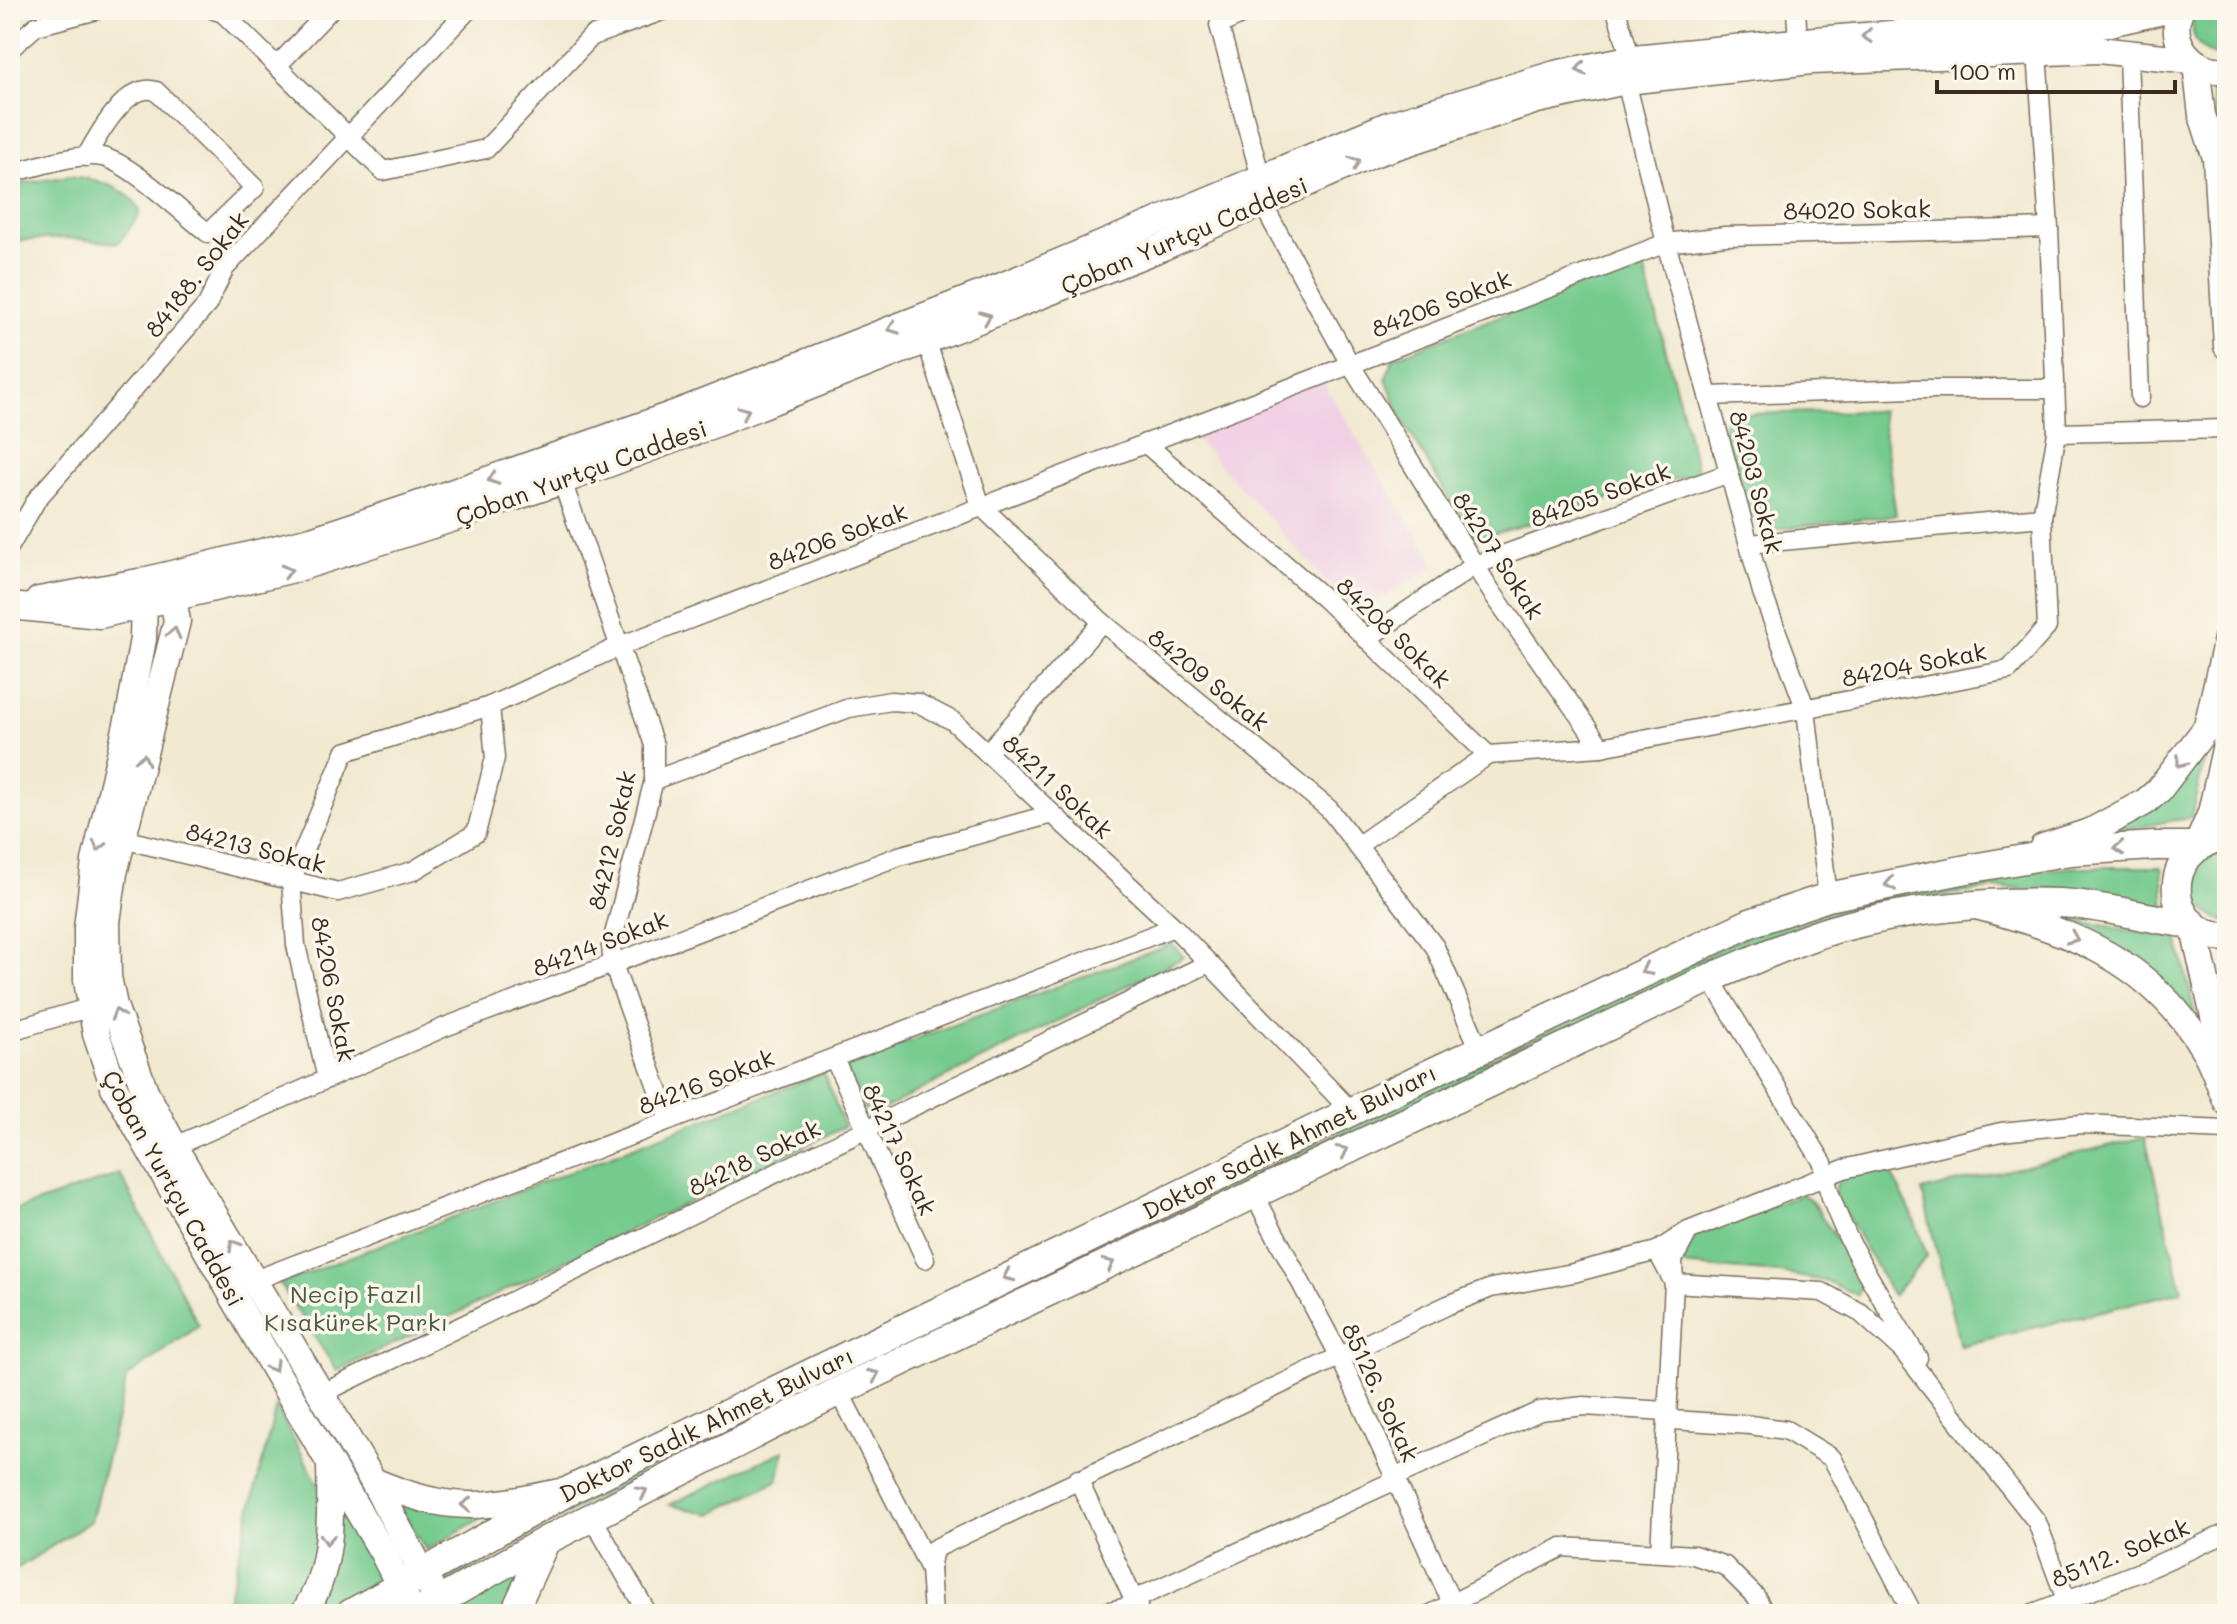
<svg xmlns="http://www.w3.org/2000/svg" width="2237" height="1624" viewBox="0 0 2237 1624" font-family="Mali,sans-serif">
<rect width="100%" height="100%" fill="#fbf7ec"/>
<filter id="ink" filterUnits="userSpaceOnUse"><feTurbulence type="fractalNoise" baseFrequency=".0125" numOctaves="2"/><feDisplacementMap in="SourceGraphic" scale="16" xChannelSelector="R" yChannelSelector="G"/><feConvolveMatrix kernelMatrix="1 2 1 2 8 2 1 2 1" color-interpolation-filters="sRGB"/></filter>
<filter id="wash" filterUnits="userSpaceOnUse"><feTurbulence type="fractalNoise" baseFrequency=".006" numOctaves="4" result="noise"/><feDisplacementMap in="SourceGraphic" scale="32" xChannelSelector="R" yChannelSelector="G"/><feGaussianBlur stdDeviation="1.8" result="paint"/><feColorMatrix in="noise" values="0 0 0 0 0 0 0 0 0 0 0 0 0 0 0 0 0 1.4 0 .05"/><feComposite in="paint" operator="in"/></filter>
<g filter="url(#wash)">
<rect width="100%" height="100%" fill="#f1e9d0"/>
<path fill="#f1d0e4" d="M1321,379L1435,565L1357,614L1193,436Z"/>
<g fill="#74ca8e" stroke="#587a56" stroke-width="2">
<path d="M2197,10H2227V56C2200,57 2185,35 2197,10Z"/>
<path d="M2227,88V205L2225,159L2211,91Z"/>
<path d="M71,176C96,179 127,187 140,210L138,217L118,243L66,238L10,241V185Z"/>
<path d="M1642,260L1698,472L1474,540L1401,418L1386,378L1393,358Z"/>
<path d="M1881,411L1896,515L1777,529L1762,525L1742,506L1722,431L1726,418L1736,414Z"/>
<path d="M2211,731L2191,817L2093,836Z"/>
<path d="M2227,849V921C2194,916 2175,874 2208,855C2214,852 2221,851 2227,849Z"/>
<path d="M2079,867H2162L2165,909L2077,890L1995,888L1905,901L1832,916L1751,945L980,1310L591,1501L446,1584L445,1580L562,1514L586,1494L1748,935L1831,909L1968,876Z"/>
<path d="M2041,914L2178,939L2197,1023Z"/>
<path d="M1172,944L1184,957L868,1117L845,1065Z"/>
<path d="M824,1073L844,1127L337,1371L280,1284Z"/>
<path d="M2145,1137L2182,1291L1960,1346L1922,1191Z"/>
<path d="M1886,1164L1913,1216L1927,1256L1893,1296L1834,1194L1841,1172Z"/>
<path d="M120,1174L199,1326L127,1377L91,1521L10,1573V1212Z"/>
<path d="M1802,1194L1811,1200L1862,1279L1858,1295L1824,1281L1780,1273L1680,1265L1691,1237Z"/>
<path d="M276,1406L321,1490L317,1551L300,1593L273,1614H208L228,1600Z"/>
<path d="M785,1450L778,1480L711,1514L669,1505Z"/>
<path d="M390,1492L494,1511L426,1550Z"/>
<path d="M334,1499L382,1577L323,1614H308Z"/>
<path d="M534,1563L507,1614H459L455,1607Z"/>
</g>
</g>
<g filter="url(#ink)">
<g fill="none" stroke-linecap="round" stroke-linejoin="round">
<defs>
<g id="street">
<path d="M214,10L223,13L383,171L486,149L592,36L665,10"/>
<path d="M1252,10L1219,25L1261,178"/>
<path d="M1616,10L1631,59"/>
<path d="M1796,10L1798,42"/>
<path d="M10,49L36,26L97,10"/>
<path d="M2037,52L2049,228L2057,433L2227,429"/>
<path d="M2128,54L2140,398"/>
<path d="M277,66L330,10"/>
<path d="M1626,81L1666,243L1762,592L1806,710L1828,897"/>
<path d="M10,173C34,168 78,152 102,157C131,163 183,214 208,233L255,188L156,91C127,81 98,135 86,157"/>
<path d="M1262,203L1350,364L1491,591L1601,747L2009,670L2047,627L2042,517"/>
<path d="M926,340L981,506L1102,622L1329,809L1435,947L1480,1050"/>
<path d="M1708,396L1913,389H2055"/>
<path d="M1145,443L1324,598L1488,755"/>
<path d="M562,481L654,745V780L611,946L613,964L669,1120"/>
<path d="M1749,544L2042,517L2057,433"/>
<path d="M10,546L37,499L207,305L225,268L468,10"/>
<path d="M1366,639L1475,565L1729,473"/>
<path d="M987,753L1102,622"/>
<path d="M1488,755L1601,747"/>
<path d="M654,780L849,708L891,701L918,703L953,721L1174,927L1352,1112"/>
<path d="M123,839L338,892L413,871L476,833L495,758L490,706"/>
<path d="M1357,846L1488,755"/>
<path d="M1710,978L1823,1163C1829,1221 1887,1306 1918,1358"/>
<path d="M10,1031L91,1007"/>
<path d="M834,1058L925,1259"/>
<path d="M327,1079L296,945L291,881L345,752L490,706L620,646L1666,243L1725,236L2049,228"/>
<path d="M175,1146L445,1027L899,856L1052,814"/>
<path d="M1254,1194L1339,1355L1457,1614"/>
<path d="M1657,1251L1688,1231L1844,1169L2001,1132L2081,1124L2227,1130"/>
<path d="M255,1280L1174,927"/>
<path d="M839,1391L930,1569"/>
<path d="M321,1394L1207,964"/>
<path d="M1078,1479L1139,1611"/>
<path d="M592,1517L648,1614"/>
<path d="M1660,1552L1674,1283L1673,1260L1687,1234"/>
<path d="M933,1614L930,1569L934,1549L1448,1305L1491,1288L1573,1273L1657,1251L1674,1283L1822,1292L1861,1313L1902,1350L2037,1522L2062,1589L2075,1614"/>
<path d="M1097,1614L1136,1605L1142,1596L1396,1480L1403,1473L1540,1411L1584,1406L1666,1411L1673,1420L1750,1425L1786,1430L1832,1458L1913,1614"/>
<path d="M1431,1614L1562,1547L1694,1555L1725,1566L1756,1597L1765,1614"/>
<path d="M2031,1614L2145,1570L2227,1533"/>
</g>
<g id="secondary">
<path d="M2180,10C2167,42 2193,74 2227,70"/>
<path d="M2196,64L2202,115L2216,158L2227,346"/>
<path d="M161,587L173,599L177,621L114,873L107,922L108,977L114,1006L145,1091L180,1157L373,1481L445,1614"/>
<path d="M149,590L144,599L143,639L129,716L95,861L87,928V980L96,1034L114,1087L275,1370L383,1553L414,1614"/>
<path d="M39,600L139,582L311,540L417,505L674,414L1002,286L1388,125L1555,74L1634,58L1816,40L1928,31L2096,26L2167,10"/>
<path d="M10,606L100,615L298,568L457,517L562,481L707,427L1163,247L1373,154L1537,100L1626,81L1811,61L2098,50L2191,60"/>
<path d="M2197,846L2211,813L2227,740"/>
<path d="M2043,847L2092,831L2145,802L2159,790L2207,727L2227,639"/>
<path d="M1980,907C2076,933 2151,961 2205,1051C2214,1067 2220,1086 2227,1102"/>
<path d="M2193,924L2227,1074"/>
<path d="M373,1481C450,1513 480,1509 560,1492"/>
<path d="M303,1614C333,1572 331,1515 330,1465"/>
<path d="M513,1614L547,1540"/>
</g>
<g id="primary">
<path d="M2227,836C2156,847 2164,937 2227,937"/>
<path d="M350,1614L570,1490L1416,1080L1750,923L1828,897L1967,869L2070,851L2155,846H2197"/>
<path d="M416,1614L547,1540L839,1391L1710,978C1751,962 1793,941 1835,929C1904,910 1989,900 2060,903C2104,905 2149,920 2193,924"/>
</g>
</defs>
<use href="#street" stroke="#7b6d5c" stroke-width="21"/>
<use href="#secondary" stroke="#7b6d5c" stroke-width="29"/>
<use href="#primary" stroke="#7b6d5c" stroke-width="31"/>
<use href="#street" stroke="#fff" stroke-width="18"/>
<use href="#secondary" stroke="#fff" stroke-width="26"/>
<use href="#primary" stroke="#fff" stroke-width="28"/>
</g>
<defs><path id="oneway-chevron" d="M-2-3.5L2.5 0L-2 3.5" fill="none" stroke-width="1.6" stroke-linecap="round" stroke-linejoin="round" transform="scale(2)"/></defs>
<g stroke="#a79f9a">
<use href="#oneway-chevron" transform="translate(1867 36) rotate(175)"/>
<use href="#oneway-chevron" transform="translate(1581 69) rotate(169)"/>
<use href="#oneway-chevron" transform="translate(1355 162) rotate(-24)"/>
<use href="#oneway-chevron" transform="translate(986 317) rotate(-22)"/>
<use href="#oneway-chevron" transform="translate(893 328) rotate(159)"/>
<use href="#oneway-chevron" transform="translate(744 412) rotate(-22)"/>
<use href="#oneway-chevron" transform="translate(493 479) rotate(161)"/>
<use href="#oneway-chevron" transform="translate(287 571) rotate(-15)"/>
<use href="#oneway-chevron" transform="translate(174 633) rotate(-77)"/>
<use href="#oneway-chevron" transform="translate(143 759) rotate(-76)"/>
<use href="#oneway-chevron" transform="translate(2181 762) rotate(128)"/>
<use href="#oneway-chevron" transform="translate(99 846) rotate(104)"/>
<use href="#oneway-chevron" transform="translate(2119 848) rotate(176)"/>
<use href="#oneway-chevron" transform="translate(1890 884) rotate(168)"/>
<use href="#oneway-chevron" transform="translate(2073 938) rotate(23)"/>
<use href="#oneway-chevron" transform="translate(1646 970) rotate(154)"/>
<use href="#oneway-chevron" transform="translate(117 1014) rotate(-108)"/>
<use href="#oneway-chevron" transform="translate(1343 1151) rotate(-26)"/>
<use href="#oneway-chevron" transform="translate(234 1245) rotate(-121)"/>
<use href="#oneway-chevron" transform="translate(1109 1264) rotate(-26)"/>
<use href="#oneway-chevron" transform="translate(1008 1276) rotate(155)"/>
<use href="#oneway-chevron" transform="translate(273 1367) rotate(60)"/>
<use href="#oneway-chevron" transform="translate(874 1375) rotate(-25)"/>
<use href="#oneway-chevron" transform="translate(642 1492) rotate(-27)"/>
<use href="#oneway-chevron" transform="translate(466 1505) rotate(-178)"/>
<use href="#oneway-chevron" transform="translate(327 1539) rotate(95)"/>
</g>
</g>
<g text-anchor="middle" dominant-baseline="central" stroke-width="7" stroke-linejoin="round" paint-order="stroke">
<g font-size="24" fill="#3b2a1e" stroke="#fbf7ec">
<text transform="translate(1857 209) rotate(-1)">84020 Sokak</text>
<text transform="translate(1184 235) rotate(-23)">Çoban Yurtçu Caddesi</text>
<text transform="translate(196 274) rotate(-52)">84188. Sokak</text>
<text transform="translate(1441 303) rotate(-21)">84206 Sokak</text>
<text transform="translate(581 472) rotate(-20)">Çoban Yurtçu Caddesi</text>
<text transform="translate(1757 482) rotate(75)">84203 Sokak</text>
<text transform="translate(1600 494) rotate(-20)">84205 Sokak</text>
<text transform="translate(837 536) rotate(-21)">84206 Sokak</text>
<text transform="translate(1499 555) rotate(57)">84207 Sokak</text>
<text transform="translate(1394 632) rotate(44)">84208 Sokak</text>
<text transform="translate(1914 664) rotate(-11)">84204 Sokak</text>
<text transform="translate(1209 679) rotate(39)">84209 Sokak</text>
<text transform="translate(1058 786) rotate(43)">84211 Sokak</text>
<text transform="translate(611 840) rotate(-77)">84212 Sokak</text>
<text transform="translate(256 847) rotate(14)">84213 Sokak</text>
<text transform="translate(600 943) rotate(-21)">84214 Sokak</text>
<text transform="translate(334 989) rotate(79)">84206 Sokak</text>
<text transform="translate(706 1081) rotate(-21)">84216 Sokak</text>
<text transform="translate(1289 1141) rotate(-26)">Doktor Sadık Ahmet Bulvarı</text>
<text transform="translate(900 1149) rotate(65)">84217 Sokak</text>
<text transform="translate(754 1157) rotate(-26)">84218 Sokak</text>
<text transform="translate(174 1188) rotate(61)">Çoban Yurtçu Caddesi</text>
<text transform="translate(1381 1392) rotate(65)">85126. Sokak</text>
<text transform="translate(706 1424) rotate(-26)">Doktor Sadık Ahmet Bulvarı</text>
<text transform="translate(2120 1552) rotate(-22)">85112. Sokak</text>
</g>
<g font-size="24" fill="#4c5a40" stroke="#fbf7ec">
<text x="356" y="1293">Necip Fazıl<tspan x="356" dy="28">Kısakürek Parkı</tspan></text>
</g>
</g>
<rect width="2237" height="1624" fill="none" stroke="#fbf7ec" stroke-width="40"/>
<path d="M1937 80v12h238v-12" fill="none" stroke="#3b2a1e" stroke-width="4"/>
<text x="1949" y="80" font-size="24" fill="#3b2a1e" stroke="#fbf7ec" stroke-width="6" paint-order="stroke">100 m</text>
</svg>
